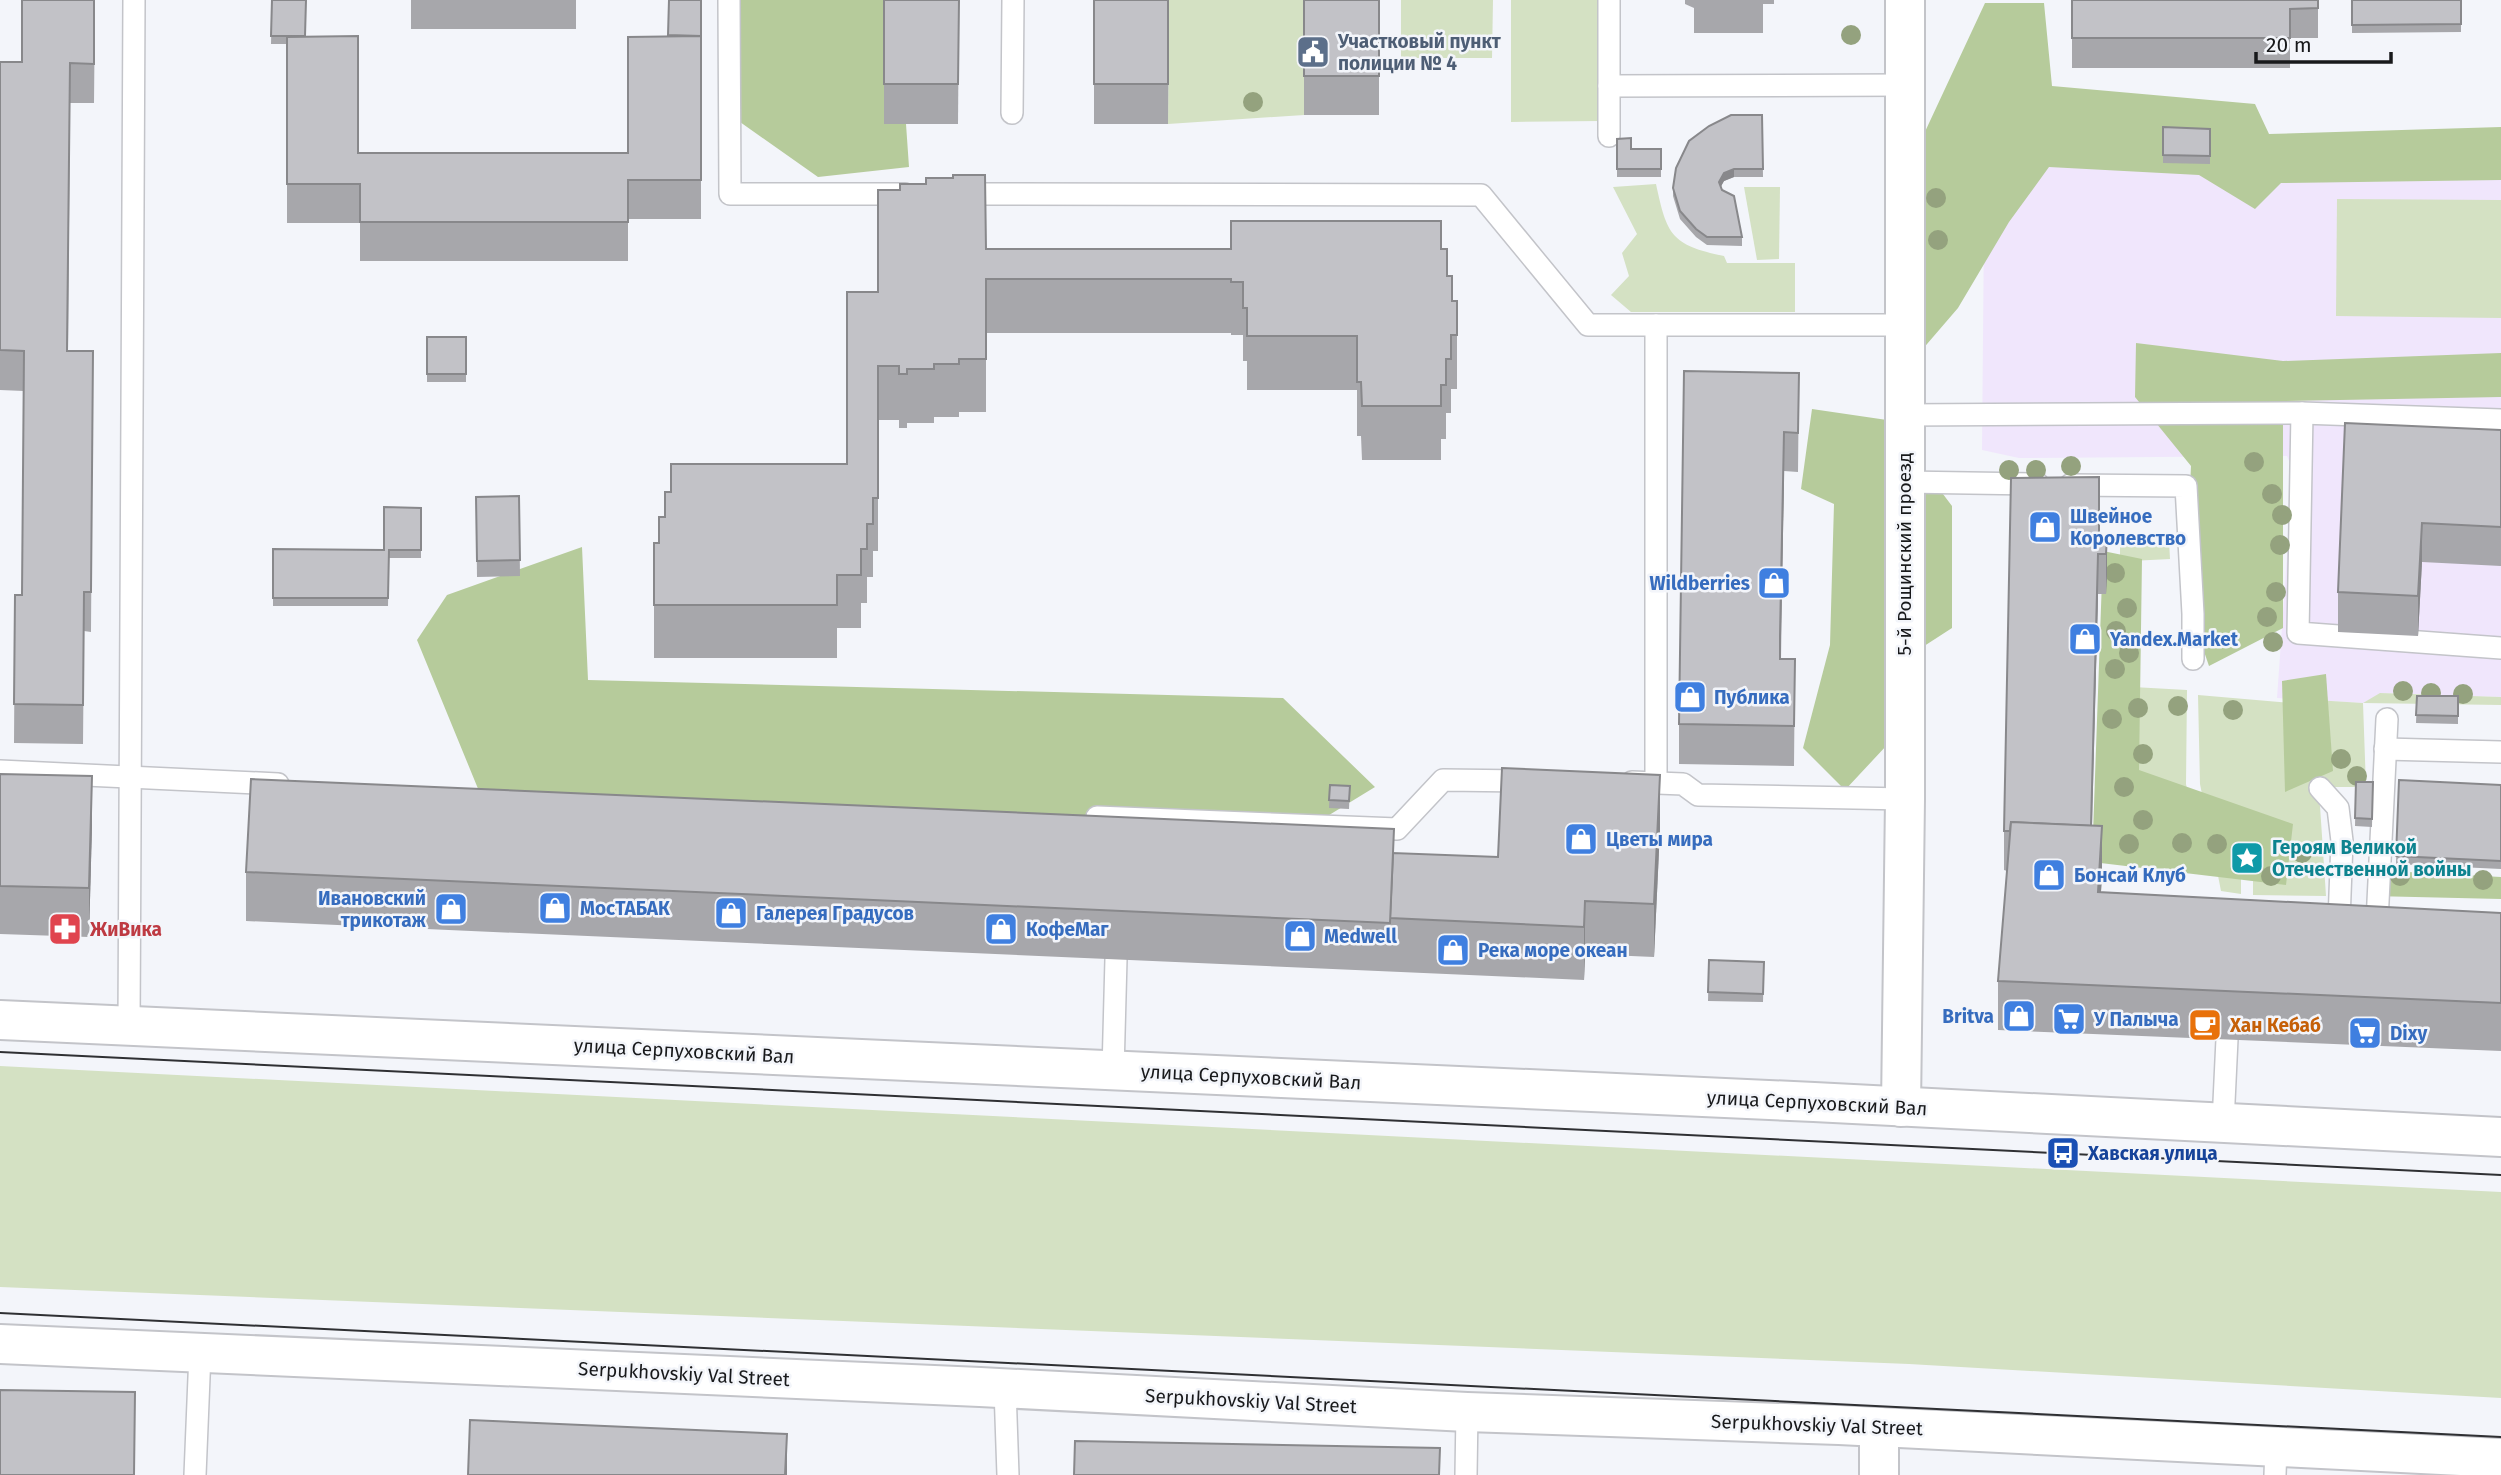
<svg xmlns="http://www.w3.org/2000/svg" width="2501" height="1475" viewBox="0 0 2501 1475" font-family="'Fira Sans',sans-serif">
<rect width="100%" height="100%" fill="#f3f5fa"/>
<path fill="#f0e6fc" d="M1985,111L2236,164L2501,163V697L2381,693L2363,703L2277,698L2293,471L2287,456L2019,458L1982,450Z"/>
<g fill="#d4e1c3">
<path d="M1169,0H1304V115L1168,124Z"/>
<path d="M1401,0H1493L1492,58H1401Z"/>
<path d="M1511,0H1599L1600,121L1511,122Z"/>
<path d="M1656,184C1667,235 1671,245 1724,256L1727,263H1795V312H1631L1611,295L1629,276L1622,253L1637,234L1613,187Z"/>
<path d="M1744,187H1780L1779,259L1757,260Z"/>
<path d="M2337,199L2501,200V318L2336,316Z"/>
<path d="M2169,541L2170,559L2131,561L2133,687L2187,690L2186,784L2199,849L2104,773L2120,628V542Z"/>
<path d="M2380,693L2501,697V705L2363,703L2366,787H2325L2319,764L2315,700L2363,703Z"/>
<path d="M2198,695L2301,704L2306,766L2311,786L2320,806L2326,896L2253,895V863H2241V894L2221,891L2200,784Z"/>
<path d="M0,1066L2501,1192V1398L1909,1364L0,1287Z"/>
</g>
<g fill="#b6cb9b">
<path d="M739,0H884V123L906,124L909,167L818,177L740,122Z"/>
<path d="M1985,3H2044L2052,86L2255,104L2269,134L2501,127V180L2281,183L2255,209L2199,175L2049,167L2009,222L1958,308L1921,351L1916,151Z"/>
<path d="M2136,343L2283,361L2501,353V397L2283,401V628L2209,666L2185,596L2191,466L2135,397Z"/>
<path d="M1812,409L1887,420L1952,506V628L1918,650L1887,745L1845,790L1803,748L1830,645L1834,504L1801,489Z"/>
<path d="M582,547L588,680L1283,698L1375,787L1285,842L488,813L417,640L447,595Z"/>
<path d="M2103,551L2142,559L2139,770L2293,824L2286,885L2092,862Z"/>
<path d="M2326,674L2333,771L2285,792L2282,681Z"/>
<path d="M2371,870L2501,877V899L2372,896Z"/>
</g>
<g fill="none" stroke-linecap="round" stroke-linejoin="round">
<defs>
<g id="service">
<path d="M729,0L730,194H905"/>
<path d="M1609,0V136"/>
<path d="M1609,86L1905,85"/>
<path d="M1012,113L1013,0"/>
<path d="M958,194L1481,195L1588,325H1906"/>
<path d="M2302,413L2298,633L2501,648"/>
<path d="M1905,415L2302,413L2501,420"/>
<path d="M1904,482L2038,484"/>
<path d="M2070,485L2186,486L2193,614V659"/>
<path d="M2385,749L2501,752"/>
<path d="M0,771L278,784"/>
<path d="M1632,782L1683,784L1698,795L1905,799"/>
<path d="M1656,782V325"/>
<path d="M2320,788L2338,808L2342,841L2339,921"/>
<path d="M1097,817L1397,829L1443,780L1529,781"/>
<path d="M2377,922L2387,719"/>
<path d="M129,1027L134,0"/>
<path d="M1113,1071L1116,959"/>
<path d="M2223,1123L2227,1039"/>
<path d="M1005,1389L1008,1475"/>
<path d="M195,1475L200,1353"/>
<path d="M1466,1475L1467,1412"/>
<path d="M2275,1475L2276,1447"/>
</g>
<g id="minor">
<path d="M1901,1107L1905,799V0"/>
<path d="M1879,1427V1475"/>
</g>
<g id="secondary">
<path d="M0,1020L1814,1102L2501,1137"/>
<path d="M0,1344L980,1387L1467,1412L1839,1425L2501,1458"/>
</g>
</defs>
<use href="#service" stroke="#c3c4c9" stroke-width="24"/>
<use href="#minor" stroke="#c3c4c9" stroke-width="42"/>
<use href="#secondary" stroke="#c3c4c9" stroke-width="42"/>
<use href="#service" stroke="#fff" stroke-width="21"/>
<use href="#minor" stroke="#fff" stroke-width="38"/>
<use href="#secondary" stroke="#fff" stroke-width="38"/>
<g stroke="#2f3033" stroke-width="2">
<path d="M0,1052L2501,1175"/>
<path d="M0,1313L2501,1437"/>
</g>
</g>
<g fill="#94a27e">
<circle cx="1851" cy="35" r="10"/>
<circle cx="1253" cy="102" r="10"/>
<circle cx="1936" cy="198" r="10"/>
<circle cx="1938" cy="240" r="10"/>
<circle cx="2254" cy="462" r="10"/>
<circle cx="2071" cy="466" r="10"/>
<circle cx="2009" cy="470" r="10"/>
<circle cx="2036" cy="470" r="10"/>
<circle cx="2272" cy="494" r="10"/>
<circle cx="2282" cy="515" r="10"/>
<circle cx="2280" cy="545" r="10"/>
<circle cx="2115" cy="573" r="10"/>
<circle cx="2276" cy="592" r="10"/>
<circle cx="2127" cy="608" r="10"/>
<circle cx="2267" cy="617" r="10"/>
<circle cx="2116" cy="631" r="10"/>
<circle cx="2273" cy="642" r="10"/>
<circle cx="2129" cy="653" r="10"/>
<circle cx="2115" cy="669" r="10"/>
<circle cx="2403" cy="691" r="10"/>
<circle cx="2431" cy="693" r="10"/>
<circle cx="2463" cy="694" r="10"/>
<circle cx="2178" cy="706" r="10"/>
<circle cx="2138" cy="708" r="10"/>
<circle cx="2233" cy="710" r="10"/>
<circle cx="2112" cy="719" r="10"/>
<circle cx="2143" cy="754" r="10"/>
<circle cx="2341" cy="759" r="10"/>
<circle cx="2357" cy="776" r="10"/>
<circle cx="2124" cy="787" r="10"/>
<circle cx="2143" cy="820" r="10"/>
<circle cx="2182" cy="843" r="10"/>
<circle cx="2129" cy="844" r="10"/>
<circle cx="2217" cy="844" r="10"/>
<circle cx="2302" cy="853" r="10"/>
<circle cx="2271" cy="876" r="10"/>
<circle cx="2400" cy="876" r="10"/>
<circle cx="2483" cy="880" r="10"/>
</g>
<g fill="#a7a7ab">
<path d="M95,0L94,103H70L68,351H93L91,632L84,631L83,744L14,743L15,595H22L24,391L0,390V62H22Z"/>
<path d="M272,0L305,37L358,153H628L668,37L669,0L701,36V219H628V261H360V223H287V44H271Z"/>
<rect x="411" y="0" width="165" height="29"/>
<path d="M884,0H959L958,124H884Z"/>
<path d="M1094,0H1169L1168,124H1094Z"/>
<rect x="1304" y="0" width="75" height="115"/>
<path d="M1685,0H1774V4H1763V33H1694V8L1685,4Z"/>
<path d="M2072,0H2318V38H2290V68H2072Z"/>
<path d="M2352,0H2461V32L2352,33Z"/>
<path d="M1762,115L1763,177H1734L1724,181L1721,186L1742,237V246L1707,245L1696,237L1680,219L1673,196V188Z"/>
<path d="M2163,127L2210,129V164L2163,163Z"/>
<path d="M1617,139L1631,149H1661V177H1617Z"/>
<path d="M986,249H1441L1452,301H1457V389H1451V413H1446V439H1441V460H1362L1361,436H1357V390H1247V361H1243V335H1231V333H986V412H959V417H934V423H907V428H899V420H878V551H873V577H867V603H861V628H837V658H654V543H659L671,492L847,464L878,292Z"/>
<rect x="427" y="337" width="39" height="45"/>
<path d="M1799,373L1798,472L1784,471L1781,659H1795L1794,766L1679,764V724Z"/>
<path d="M2501,430V566L2422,562L2418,636L2338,632V592Z"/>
<path d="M519,496L520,576L477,577L476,497Z"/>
<path d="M421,508V558H389L388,606H273V549L384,550Z"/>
<path d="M2099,536H2107V575L2106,594H2098L2092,826L2102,875L2101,892L2501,913V1051L1998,1030V981L2007,871L2004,870V831Z"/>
<path d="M2417,696H2458V724L2416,723Z"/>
<path d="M0,774L92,825L89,937L0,934Z"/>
<path d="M2399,780L2501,785V869L2396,864Z"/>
<path d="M2356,782H2373L2372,827L2355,826Z"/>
<path d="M1330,785L1350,786L1349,809L1329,808Z"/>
<path d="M1660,829L1654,957L1585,954L1584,980L246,921V872L1394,853L1498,857Z"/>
<path d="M1709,960L1764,962L1763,1002L1708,1001Z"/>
</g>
<g fill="#88888b">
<path d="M1734,169V177L1724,181L1719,190V182L1724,173Z"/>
<path d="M1784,432V471L1780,675V636Z"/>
<path d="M2422,523V562L2418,636V596Z"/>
<path d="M2107,536V575L2106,594V554Z"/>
<path d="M2098,554V594L2090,873V834Z"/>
<path d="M1660,775V829L1654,957V904Z"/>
<path d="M92,776V825L89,937V888Z"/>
<path d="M2102,826V875L2098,941V892Z"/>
<path d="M1585,901V954L1584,980V927Z"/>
<path d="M787,1434V1475H785Z"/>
</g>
<g fill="#c2c2c7" stroke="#88888b" stroke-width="2">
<path d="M22,0H94V64L70,63L67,351H93L91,592H84L83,705L14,704L15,595H22L24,351L0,350V62H22Z"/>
<path d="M272,0H306L305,36H271Z"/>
<path d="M669,0H701V36L668,35Z"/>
<path d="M884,0H959L958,84H884Z"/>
<rect x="1094" y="0" width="74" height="84"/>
<rect x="1304" y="0" width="75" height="76"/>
<path d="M2072,0H2318V8L2290,9V38H2072Z"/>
<path d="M2352,0H2461V24L2352,25Z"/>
<path d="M358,36V153H628V37L701,36V180H628V222H360V184H287V37Z"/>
<path d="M1731,115H1762L1763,169H1734L1724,173L1719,182L1722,190L1734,196L1742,237H1707L1696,229L1680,211L1673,188L1676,168L1689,141L1709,126Z"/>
<path d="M2163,127L2210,129V156L2163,155Z"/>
<path d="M1631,138V149H1661V169H1617V139Z"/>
<path d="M953,175H985L986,249H1231V221H1441V249H1447V276H1452V301H1457V335H1451V359H1446V385H1441V406H1362L1361,382H1357V336H1247V308H1243V282H1231V279H986V359H959V364H934V369H907V374H899V366H878V498H873V524H867V549H861V575H837V605H654V543H659V517H665V492H671V464H847V292H878V190H900V184H926V178H953Z"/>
<rect x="427" y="337" width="39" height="37"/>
<path d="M1684,371L1799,373L1798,433L1784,432L1780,636V659H1795L1794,726L1679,724Z"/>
<path d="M2345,423L2501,430V527L2422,523L2418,596L2338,592Z"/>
<path d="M2099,477V536H2107L2106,554H2098L2091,826L2011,822L2010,831H2004L2011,478Z"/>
<path d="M519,496L520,560L477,561L476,497Z"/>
<path d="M384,507L421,508V550H389L388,598H273V549L384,550Z"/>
<path d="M2417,696H2458V716L2416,715Z"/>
<path d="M1502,768L1660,775L1654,904L1585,901L1584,927L1390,918L1393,853L1498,857Z"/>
<path d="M0,774L92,776L89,888L0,886Z"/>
<path d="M251,779L1394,829L1390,923L246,872Z"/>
<path d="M2399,780L2501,785V861L2396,856Z"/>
<path d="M2356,782H2373L2372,819L2355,818Z"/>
<path d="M1330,785L1350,786L1349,801L1329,800Z"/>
<path d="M2011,822L2102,826L2098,892L2501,913V1003L1998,981Z"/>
<path d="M1709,960L1764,962L1763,994L1708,992Z"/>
<path d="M0,1390L135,1392L134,1475H0Z"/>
<path d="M470,1420L787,1434L785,1475H468Z"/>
<path d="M1075,1441L1440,1448L1439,1475H1074Z"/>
</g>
<defs>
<symbol id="civic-square" viewBox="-11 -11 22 22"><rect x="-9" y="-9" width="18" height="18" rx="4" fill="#5c6f8a" stroke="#f3f5fa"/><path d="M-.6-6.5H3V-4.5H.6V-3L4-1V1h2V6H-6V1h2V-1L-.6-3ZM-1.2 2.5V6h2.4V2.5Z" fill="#fff"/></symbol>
<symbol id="shop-square" viewBox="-11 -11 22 22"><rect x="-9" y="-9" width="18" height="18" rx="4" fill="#3f7fe0" stroke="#f3f5fa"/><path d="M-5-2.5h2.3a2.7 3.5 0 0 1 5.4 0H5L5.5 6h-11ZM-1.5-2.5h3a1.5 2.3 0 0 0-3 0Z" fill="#fff"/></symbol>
<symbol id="sight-square" viewBox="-11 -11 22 22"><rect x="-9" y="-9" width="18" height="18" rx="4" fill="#0f9aa8" stroke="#f3f5fa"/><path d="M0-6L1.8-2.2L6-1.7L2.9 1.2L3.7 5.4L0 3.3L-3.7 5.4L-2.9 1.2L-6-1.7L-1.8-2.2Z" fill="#fff"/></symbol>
<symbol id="pharmacy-square" viewBox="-11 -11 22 22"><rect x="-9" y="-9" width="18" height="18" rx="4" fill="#e0444e" stroke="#f3f5fa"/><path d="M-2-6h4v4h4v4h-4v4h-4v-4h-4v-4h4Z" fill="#fff"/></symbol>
<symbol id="supermarket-square" viewBox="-11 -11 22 22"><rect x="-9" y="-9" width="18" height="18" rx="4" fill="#3f7fe0" stroke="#f3f5fa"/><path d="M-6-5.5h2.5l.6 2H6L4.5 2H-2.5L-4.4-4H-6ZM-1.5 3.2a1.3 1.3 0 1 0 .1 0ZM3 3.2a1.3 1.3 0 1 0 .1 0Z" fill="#fff"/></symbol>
<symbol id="cafe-square" viewBox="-11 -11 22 22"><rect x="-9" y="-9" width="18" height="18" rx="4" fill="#e8710a" stroke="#f3f5fa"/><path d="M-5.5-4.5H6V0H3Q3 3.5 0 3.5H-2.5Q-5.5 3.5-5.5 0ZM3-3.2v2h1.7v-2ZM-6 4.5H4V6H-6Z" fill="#fff"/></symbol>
<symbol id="bus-square" viewBox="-11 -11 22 22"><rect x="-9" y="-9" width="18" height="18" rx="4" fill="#1a4fb4" stroke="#f3f5fa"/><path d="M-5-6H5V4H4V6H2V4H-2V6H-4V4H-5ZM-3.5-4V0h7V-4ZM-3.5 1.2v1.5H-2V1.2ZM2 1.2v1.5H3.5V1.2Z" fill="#fff"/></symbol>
</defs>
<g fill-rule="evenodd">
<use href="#civic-square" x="1294" y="33" width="38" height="38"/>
<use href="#shop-square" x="2026" y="508" width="38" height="38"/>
<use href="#shop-square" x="1755" y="564" width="38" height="38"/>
<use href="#shop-square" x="2066" y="620" width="38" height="38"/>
<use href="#shop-square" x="1671" y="678" width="38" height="38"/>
<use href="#shop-square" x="1562" y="820" width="38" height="38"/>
<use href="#sight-square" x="2228" y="839" width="38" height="38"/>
<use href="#shop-square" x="2030" y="856" width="38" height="38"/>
<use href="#shop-square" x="536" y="889" width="38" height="38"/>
<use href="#shop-square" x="432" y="890" width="38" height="38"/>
<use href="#shop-square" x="712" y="894" width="38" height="38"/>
<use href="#pharmacy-square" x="46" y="910" width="38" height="38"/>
<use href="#shop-square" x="982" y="910" width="38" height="38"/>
<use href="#shop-square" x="1281" y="917" width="38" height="38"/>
<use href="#shop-square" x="1434" y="931" width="38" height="38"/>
<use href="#shop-square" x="2000" y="997" width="38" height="38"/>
<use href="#supermarket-square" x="2050" y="1000" width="38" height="38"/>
<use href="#cafe-square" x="2186" y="1006" width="38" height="38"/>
<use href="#supermarket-square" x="2346" y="1014" width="38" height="38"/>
<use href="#bus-square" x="2044" y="1134" width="38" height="38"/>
</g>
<g text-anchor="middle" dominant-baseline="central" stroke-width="5" stroke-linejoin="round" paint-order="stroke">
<g font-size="19" font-weight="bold" fill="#4e5e75" stroke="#f3f5fa" text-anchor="start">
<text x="1338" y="41">Участковый пункт<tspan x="1338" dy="22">полиции № 4</tspan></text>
</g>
<g font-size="19" font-weight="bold" fill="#366cbe" stroke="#f3f5fa" text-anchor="start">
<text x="2070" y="516">Швейное<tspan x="2070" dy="22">Королевство</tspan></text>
<text x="1750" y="583" text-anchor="end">Wildberries</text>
<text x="2110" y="639">Yandex.Market</text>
<text x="1714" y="697">Публика</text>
<text x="1606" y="839">Цветы мира</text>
<text x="2074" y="875">Бонсай Клуб</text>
<text x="426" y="898" text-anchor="end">Ивановский<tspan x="426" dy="22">трикотаж</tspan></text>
<text x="580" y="908">МосТАБАК</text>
<text x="756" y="913">Галерея Градусов</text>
<text x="1026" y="929">КофеМаг</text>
<text x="1324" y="936">Medwell</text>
<text x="1478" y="950">Река море океан</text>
<text x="1994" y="1016" text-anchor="end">Britva</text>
<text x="2094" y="1019">У Палыча</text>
<text x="2390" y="1033">Dixy</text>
</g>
<g font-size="19" fill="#18191b" stroke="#f3f5fa">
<text transform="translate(1904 554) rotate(-90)">5-й Рощинский проезд</text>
<text transform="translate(684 1051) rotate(3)">улица Серпуховский Вал</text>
<text transform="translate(1251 1077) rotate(3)">улица Серпуховский Вал</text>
<text transform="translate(1817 1103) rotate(3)">улица Серпуховский Вал</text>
<text transform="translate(684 1374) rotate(3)">Serpukhovskiy Val Street</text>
<text transform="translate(1251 1401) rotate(3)">Serpukhovskiy Val Street</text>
<text transform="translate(1817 1425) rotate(2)">Serpukhovskiy Val Street</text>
</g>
<g font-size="19" font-weight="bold" fill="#0d838f" stroke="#f3f5fa" text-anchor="start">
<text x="2272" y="847">Героям Великой<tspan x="2272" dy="22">Отечественной войны</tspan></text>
</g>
<g font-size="19" font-weight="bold" fill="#be3a42" stroke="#f3f5fa" text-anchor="start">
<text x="90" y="929">ЖиВика</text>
</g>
<g font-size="19" font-weight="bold" fill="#c56008" stroke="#f3f5fa" text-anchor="start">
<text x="2230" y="1025">Хан Кебаб</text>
</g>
<g font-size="19" font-weight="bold" fill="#164399" stroke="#f3f5fa" text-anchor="start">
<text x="2088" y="1153">Хавская улица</text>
</g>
</g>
<path d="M2256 52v10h135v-10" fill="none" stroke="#18191b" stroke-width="3.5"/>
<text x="2266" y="52" font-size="21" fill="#18191b" stroke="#f3f5fa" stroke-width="5" paint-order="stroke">20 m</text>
</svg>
